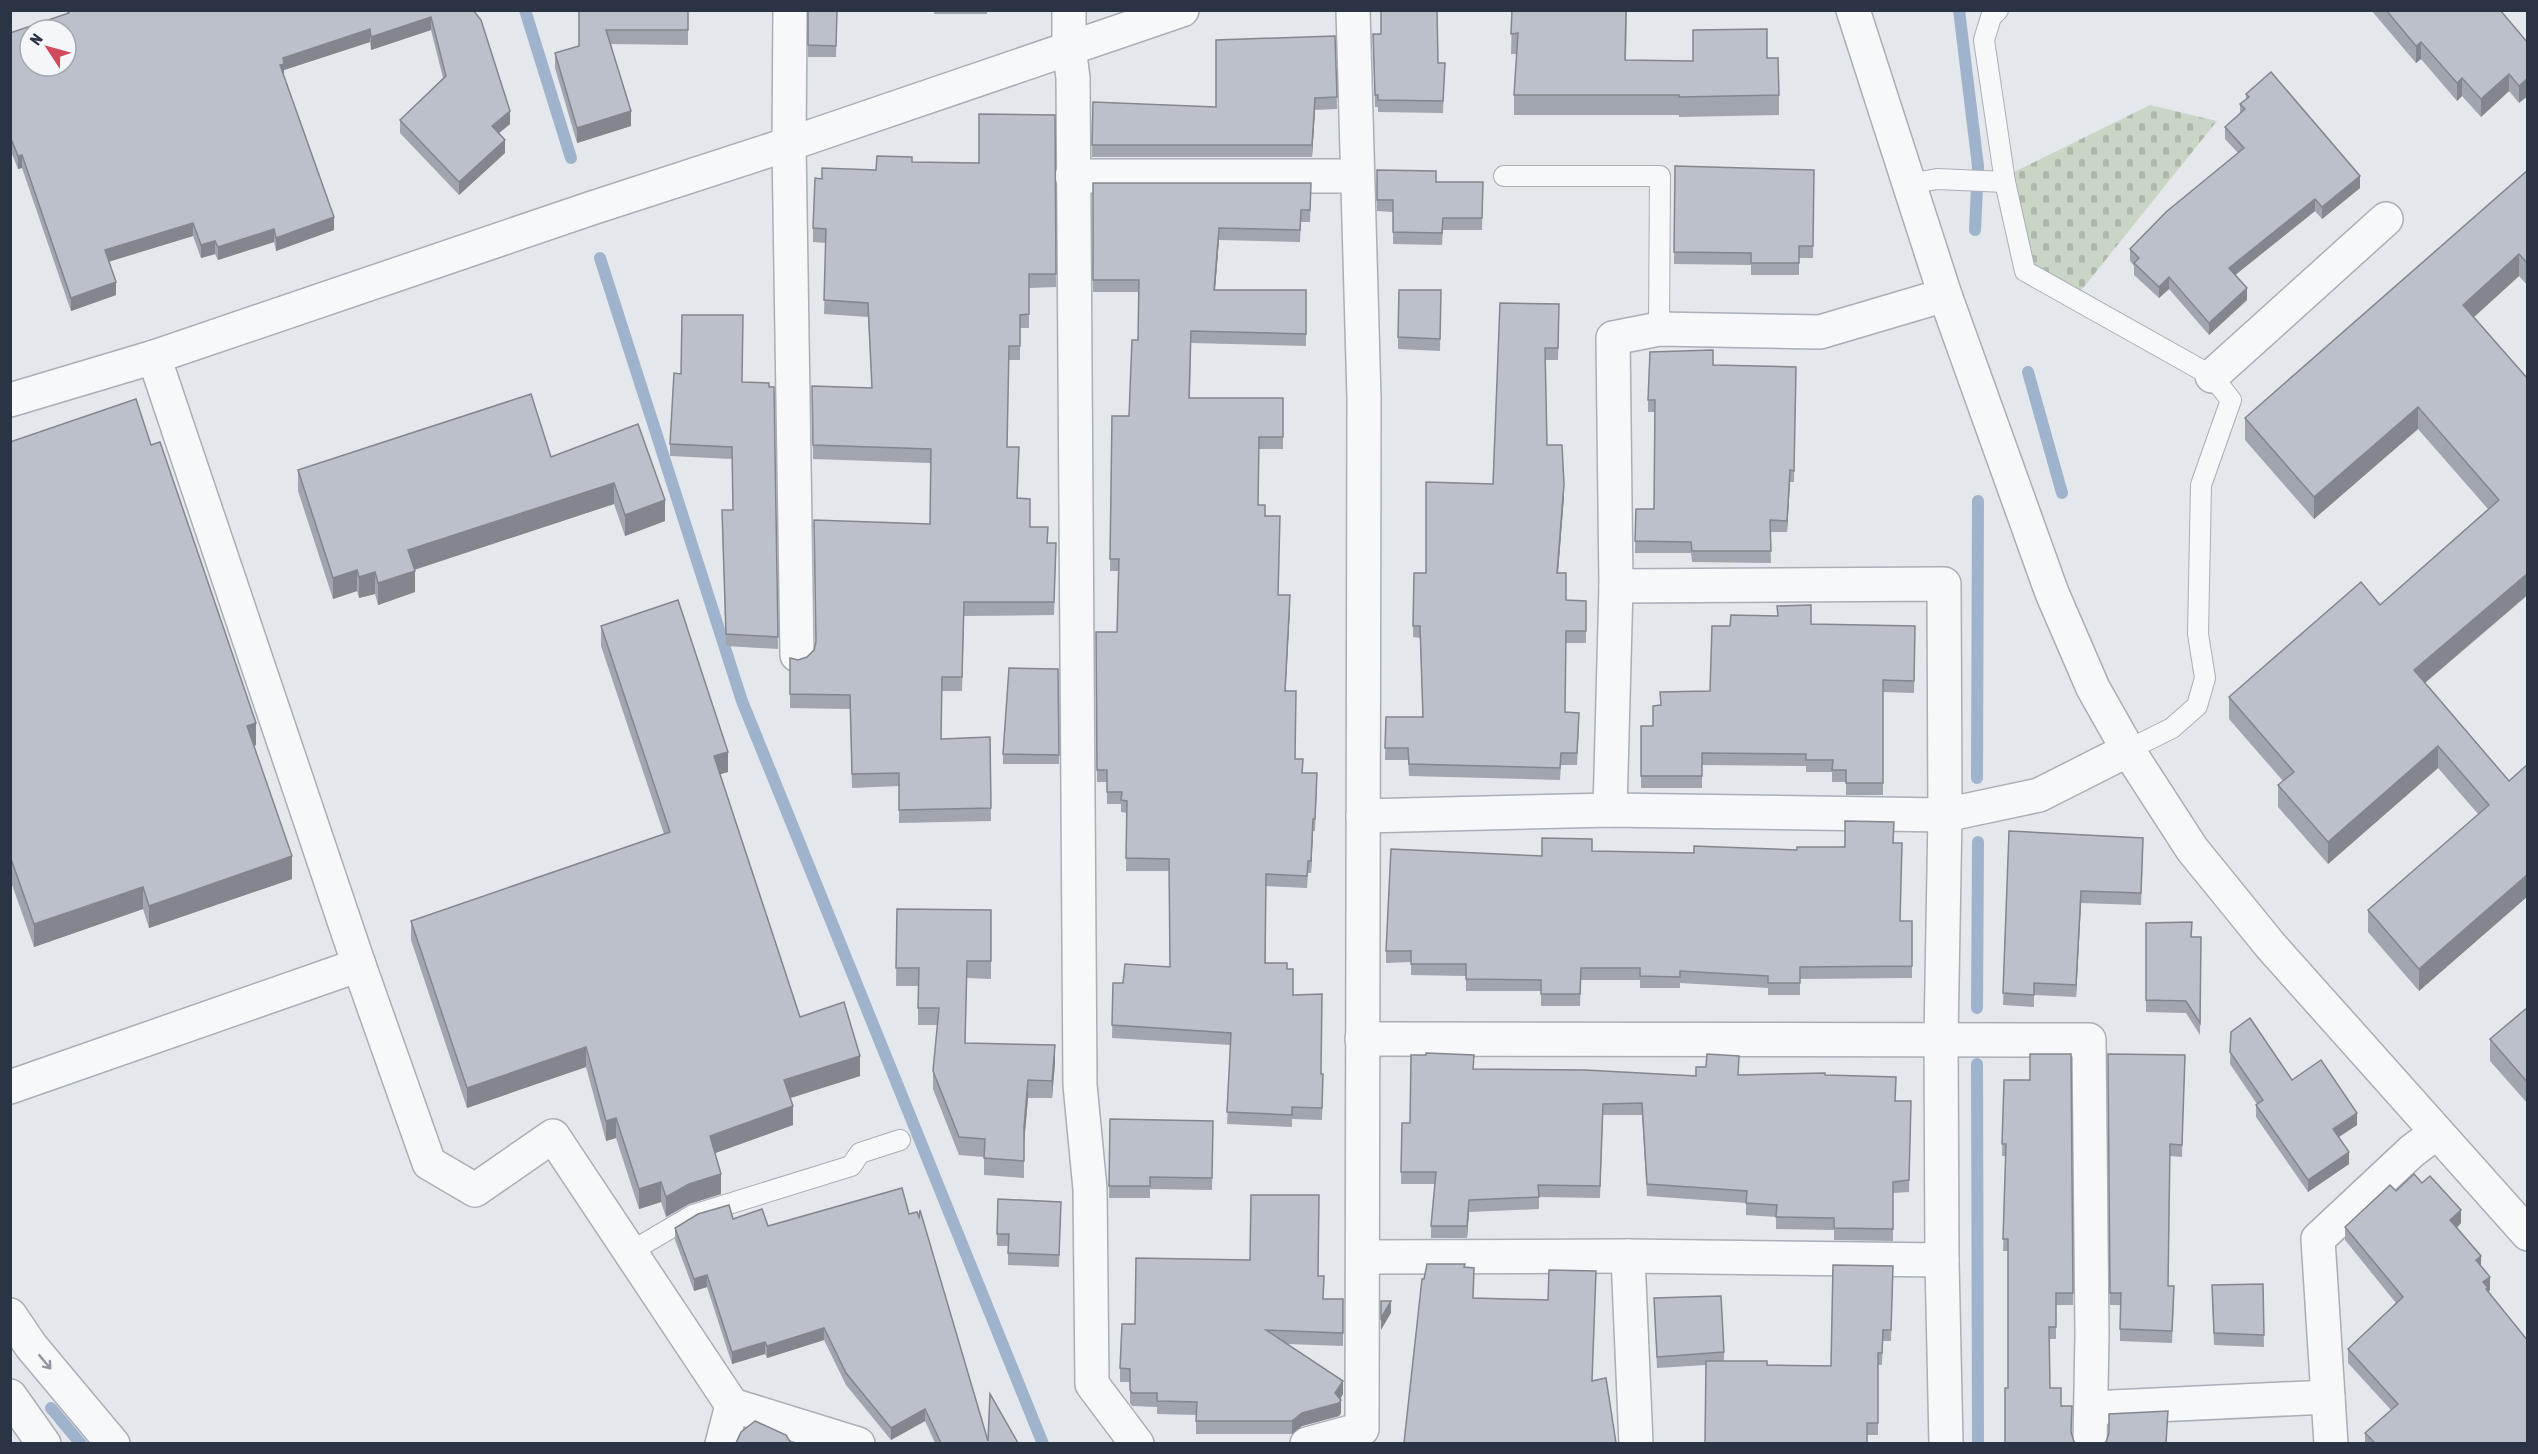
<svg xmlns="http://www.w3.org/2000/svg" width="2538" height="1454" viewBox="0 0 2538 1454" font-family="'Asap Condensed',sans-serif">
<defs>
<pattern id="cemetery-stones" width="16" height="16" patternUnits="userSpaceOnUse" patternTransform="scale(1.5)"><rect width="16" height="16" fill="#c9d6c5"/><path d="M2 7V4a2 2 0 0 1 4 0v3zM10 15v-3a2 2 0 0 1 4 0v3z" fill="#adb8ab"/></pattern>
</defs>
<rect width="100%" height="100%" fill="#e4e7ec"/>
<path fill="url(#cemetery-stones)" d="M2150,105L2217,121L2079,293L2037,272L2010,174Z"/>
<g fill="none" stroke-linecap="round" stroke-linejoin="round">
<g stroke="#9fb4cc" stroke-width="12">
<path d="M525,10L571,158"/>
<path d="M1959,10L1978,166L1975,230"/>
<path d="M600,258L742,701L1043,1444"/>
<path d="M2028,372L2062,493"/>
<path d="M1977,778L1978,501"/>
<path d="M1977,1008L1978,842"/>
<path d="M1977,1064L1978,1444"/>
<path d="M51,1408L81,1444"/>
</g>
<defs>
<g id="service">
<path d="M1998,10L1991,17L1984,40L2005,182L2025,271L2212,376L2231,400L2201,485L2198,634L2205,678L2197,706L2172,728L2128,750"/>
<path d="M1504,176H1660L1659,329"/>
<path d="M1909,184L1937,179L2005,182"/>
<path d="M630,1252L693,1215L851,1166L860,1153L900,1140"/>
</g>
<g id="minor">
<path d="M790,10L789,144L797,655"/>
<path d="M1069,10V47L1073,78L1080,1085L1090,1189L1092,1384L1137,1444"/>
<path d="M1072,176H1357"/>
<path d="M154,357L359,965L429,1163L475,1190L553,1136L732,1405L722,1444"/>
<path d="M2212,376L2386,219"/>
<path d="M1616,586L1944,584L1945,815L1941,1038L1942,1260L1946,1444"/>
<path d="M1610,810L1616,586L1613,338L1659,329L1820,332L1945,295"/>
<path d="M1363,816L1610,810L1945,815L2039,795L2128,750"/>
<path d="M1362,1039L2089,1040L2092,1334L2090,1444"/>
<path d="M10,1087L359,965"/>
<path d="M1628,1256L1636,1444"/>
<path d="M1364,1257L1628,1256L1942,1260"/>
<path d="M732,1405L858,1444"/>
<path d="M2091,1408L2328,1397"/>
<path d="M1307,1444L1362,1429L1364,398L1353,10"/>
<path d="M2331,1444L2318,1239L2412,1151L2436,1133"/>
</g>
<g id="tertiary">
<path d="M1853,10L1945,295L2052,593L2093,688L2128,750L2192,849L2270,945L2528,1234"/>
<path d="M10,400L154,357L592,208L789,144L1182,10"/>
<path d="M10,1315L31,1346L113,1444"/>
<path d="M10,1396L44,1444"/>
</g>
</defs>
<use href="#service" stroke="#a9aeb7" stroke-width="22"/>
<use href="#minor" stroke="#a9aeb7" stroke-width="36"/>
<use href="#tertiary" stroke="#a9aeb7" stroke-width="36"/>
<use href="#service" stroke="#f7f8fa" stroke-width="20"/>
<use href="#minor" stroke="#f7f8fa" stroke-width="33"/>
<use href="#tertiary" stroke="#f7f8fa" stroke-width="33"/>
</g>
<g fill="#a1a5ae">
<path d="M67,10H473L510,124L498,133L505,153L459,195L400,133V120L443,78L431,30L371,50L370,42L284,70V77L334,230L276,251L274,242L218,260L215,254L201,258L193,236L109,261L116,295L71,311L22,168L18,169L10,149V33L67,13Z"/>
<path d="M579,10H688V45L611,44L631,126L577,143L555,68V53L579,46Z"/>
<path d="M808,10H837L836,57H808Z"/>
<rect x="934" y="10" width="53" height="4"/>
<path d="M1512,10H1627L1626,60L1693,61L1767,58L1779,95V115L1679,117V115H1514V95L1517,54H1511Z"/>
<path d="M2371,10H2500L2528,43L2519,103L2509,91L2481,117L2462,96L2457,101L2421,59L2416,63Z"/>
<path d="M1373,34H1381L1438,63H1445L1443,113L1378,112V107H1375Z"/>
<path d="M1335,36L1337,109L1315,110L1312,157H1092L1093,102L1216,107Z"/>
<path d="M2246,94L2360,188L2322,219L2315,211L2235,275L2247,300L2209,335L2169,289L2159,298L2134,275V266L2130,261V249L2238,153L2225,139V127L2240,113V104L2246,99Z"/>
<path d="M1055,115L1056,287L1029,288V328H1020V360H1009L1007,447L1018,498L1030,527L1048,543H1056L1054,615L964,616L962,691H942L941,739L990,737L991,821L899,823V786L852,788L850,709L790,708V658L798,660L807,657L930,524L931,463L813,459L812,386L872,388L868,317L824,314L826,243L813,242V228L822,179L876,170L912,162L979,163Z"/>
<path d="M1675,166L1814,170L1813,258H1799V275H1751V265L1674,264Z"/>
<path d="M1377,170L1436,182H1483L1482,230H1443L1442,245L1393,244V212L1377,211Z"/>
<path d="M2528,170V286L2519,276L2474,317L2528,379V595L2425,683L2509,781L2528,764V896L2419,991L2368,932V910L2479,815L2438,768L2328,864L2278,807V785L2283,781L2229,719V697L2380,605L2488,509L2418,429L2314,519L2245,440V418Z"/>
<path d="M1093,183L1311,195L1310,222H1301L1300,242L1219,240L1215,290H1306V346L1191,343L1190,398H1283V449H1259L1258,505L1265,516L1278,595L1290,607L1285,691L1295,759L1303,773L1317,785L1315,831H1313L1311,873H1308L1307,888L1266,886V963L1287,969L1293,995L1321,1074L1323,1086L1322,1120L1292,1119V1127L1227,1124L1231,1045L1112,1038L1113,983H1123L1170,967L1169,871H1126L1127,813L1121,812V804H1107V782H1097L1096,632H1117L1118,571H1110L1112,416H1129L1138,340L1139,292H1093Z"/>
<path d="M1441,290L1440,351L1398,349V337Z"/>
<path d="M1500,303L1559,316L1558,360H1545L1547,445L1564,496L1558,573L1566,600L1586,601V643H1566L1565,712L1579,725L1577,765H1561L1560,780L1409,776L1408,760H1385L1386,717H1423L1420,638L1413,637L1414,573H1426L1493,484Z"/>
<path d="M1713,365L1796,367L1794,482H1790L1787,532H1770L1771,563L1692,562L1691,553H1635L1636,509H1654L1655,412H1648V400Z"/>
<path d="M742,382L774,387L778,649L726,646L722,522L733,510L732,459L670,456V444Z"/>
<path d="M638,424L665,521L625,536L614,504L414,569L415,592L378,605L375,594L359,598L357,591L333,599L298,491V470L551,457Z"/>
<path d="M10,442L151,445L256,745L254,746L292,879L149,928L143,909L34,947L10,879Z"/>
<path d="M1811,624L1915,626L1914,693L1883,692V795H1846V782H1832V772H1806V766L1702,765V788H1641V726H1653L1660,705V692L1710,691L1730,626Z"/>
<path d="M601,626L728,772L720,774L800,1017L860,1076L790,1098L793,1125L715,1153L721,1194L689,1204L666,1217L661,1202L639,1209L616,1138L606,1141L586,1067L467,1108L411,940V921L664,834L601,646Z"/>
<path d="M1058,669L1059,764H1003V754Z"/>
<path d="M2009,831L2143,850L2141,905L2081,903L2076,997L2034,995V1007L2003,1005Z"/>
<path d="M1894,843L1900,921H1912V978L1800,979V995H1768V988L1680,983V988H1640V980H1581L1580,1006H1541V991H1466V976L1411,975V962L1386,963V951L1542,856L1592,851L1694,853L1797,850Z"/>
<path d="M897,909L991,910V979L967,978L965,1043L1055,1063L1052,1098H1028L1024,1144V1178L984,1175V1157L959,1155L933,1089V1071L938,1025H918V986H896Z"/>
<path d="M2146,923L2192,937H2201L2200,1035L2186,1013L2146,1012Z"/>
<path d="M2528,1007V1104L2490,1061V1039Z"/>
<path d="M2231,1032L2292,1080L2357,1125L2338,1137L2349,1164L2308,1192L2256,1117V1105L2257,1104L2230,1064Z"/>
<path d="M2071,1054L2073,1305H2056V1339H2049L2050,1388L2061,1406L2072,1433L2008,1388V1251H2003L2006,1156H2002L2004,1080H2030Z"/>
<path d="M2108,1054L2185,1055L2182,1157L2170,1156L2168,1286L2174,1298L2172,1343L2120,1341V1305H2110Z"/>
<path d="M1473,1069L1696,1076L1739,1075H1825L1896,1101H1911L1909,1192L1893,1193V1241L1834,1240V1230L1776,1229V1217L1746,1215V1203L1647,1196L1642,1115H1603L1600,1198L1539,1197V1209L1469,1212L1467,1238H1431V1226L1435,1184H1401L1402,1123H1410Z"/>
<path d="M1110,1119L1213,1121L1212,1190L1150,1189V1198H1109Z"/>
<path d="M2422,1183L2461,1223L2457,1228L2481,1266L2490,1290L2488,1292L2528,1443H2365V1433L2391,1410L2348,1363V1349L2396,1303L2345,1240V1227Z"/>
<path d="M1061,1202L1059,1267L1008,1265V1246H997V1234Z"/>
<path d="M909,1214L988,1441L1018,1443H935L925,1421L891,1440L846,1385L824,1340L767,1358L765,1354L732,1364L707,1287L694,1291L675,1240V1228L733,1219L768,1226Z"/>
<path d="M1893,1266L1891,1341H1883L1882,1365H1878V1435H1867L1706,1365L1657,1368L1654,1298L1724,1352V1361L1767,1365L1831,1366Z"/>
<path d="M1318,1276L1323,1299H1343V1346L1287,1344L1343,1394L1340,1399L1341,1413L1339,1416L1302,1426L1292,1434H1196V1415L1157,1414V1407L1132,1406L1130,1403V1382H1120V1368L1135,1324Z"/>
<path d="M2263,1284L2264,1347L2214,1345L2212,1285Z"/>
</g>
<g fill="#83868d">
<path d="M431,17V30L371,50V37Z"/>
<path d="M370,29V42L284,70V77L280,65L283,58Z"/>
<path d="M2421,42V59L2416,63V46Z"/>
<path d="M2509,74V91L2481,117V99Z"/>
<path d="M2462,78V96L2457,101V83Z"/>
<path d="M2528,78V96L2519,103V86Z"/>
<path d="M1315,98V110L1312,157V145Z"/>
<path d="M510,111V124L492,139V126Z"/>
<path d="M631,111V126L577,143V128Z"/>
<path d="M505,140V153L459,195V182Z"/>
<path d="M22,155V168L18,169V156Z"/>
<path d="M2360,176V188L2322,219V207Z"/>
<path d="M2315,199V211L2229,280V268Z"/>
<path d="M334,217V230L276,251V238Z"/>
<path d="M193,223V236L105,263V250Z"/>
<path d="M1219,228V240L1214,302V290Z"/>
<path d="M274,229V242L218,260V247Z"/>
<path d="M215,241V254L201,258V245Z"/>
<path d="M2519,254V276L2463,327V305Z"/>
<path d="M2169,277V289L2159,298V287Z"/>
<path d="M116,282V295L71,311V298Z"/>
<path d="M2247,288V300L2209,335V323Z"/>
<path d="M2418,407V429L2314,519V497Z"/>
<path d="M1790,470V482L1787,532V521Z"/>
<path d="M614,483V504L408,572V550Z"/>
<path d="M1564,484V496L1557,585V573Z"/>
<path d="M665,500V521L625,536V515Z"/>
<path d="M357,570V591L333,599V578Z"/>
<path d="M415,571V592L378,605V583Z"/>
<path d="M375,572V594L359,598V577Z"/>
<path d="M2527,573V595L2414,692V670Z"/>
<path d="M1290,595V607L1285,703V691Z"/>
<path d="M256,723V745L247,749V726Z"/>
<path d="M2438,746V768L2328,864V842Z"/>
<path d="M728,752V772L714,776V756Z"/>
<path d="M1313,819V831L1311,873V861Z"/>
<path d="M292,856V879L149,928V906Z"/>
<path d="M2528,874V896L2419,991V969Z"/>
<path d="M143,887V909L34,947V924Z"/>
<path d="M2081,891V903L2076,997V985Z"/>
<path d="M1055,1045V1063L1052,1098V1081Z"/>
<path d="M586,1047V1067L467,1108V1088Z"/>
<path d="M860,1056V1076L784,1100V1080Z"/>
<path d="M1028,1080V1098L1024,1144V1127Z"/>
<path d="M793,1106V1125L710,1155V1136Z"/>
<path d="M2357,1113V1125L2333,1141V1129Z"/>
<path d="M616,1118V1138L606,1141V1121Z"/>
<path d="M2349,1152V1164L2308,1192V1180Z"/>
<path d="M721,1174V1194L689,1204L666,1217V1197L689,1184Z"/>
<path d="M661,1182V1202L639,1209V1189Z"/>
<path d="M1469,1200V1212L1467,1238V1226Z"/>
<path d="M2461,1210V1223L2450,1233V1220Z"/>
<path d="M2481,1256V1269L2476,1260Z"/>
<path d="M707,1275V1287L694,1291V1279Z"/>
<path d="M2490,1277V1290L2488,1292V1301L2483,1282Z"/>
<path d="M1391,1301V1313L1381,1330V1318Z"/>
<path d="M824,1328V1340L767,1358V1346Z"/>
<path d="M765,1342V1354L732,1364V1352Z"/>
<path d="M1343,1381V1394L1338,1403L1341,1400V1413L1339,1416L1302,1426L1292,1434V1421L1302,1413L1335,1393Z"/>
<path d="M925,1409V1421L891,1440V1428Z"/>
</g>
<g fill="#bbc0ca" stroke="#83868d" stroke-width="1.5" fill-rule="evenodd">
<path d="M69,10H473L481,20L510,111L492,126L505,140L459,182L400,120L446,76L431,17L371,37L370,29L283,58L284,64L280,65L334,217L276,238L274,229L218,247L215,241L201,245L193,223L105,250L116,282L71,298L22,155L18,156L10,136V33L69,13ZM30,30H66V66H30Z"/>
<path d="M579,10H688V30H606L631,111L577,128L555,53L579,46Z"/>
<path d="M808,10H837L836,46L808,45Z"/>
<path d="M1381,10H1437L1438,63H1445L1443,101L1378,100V95H1375L1373,34H1381Z"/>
<path d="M1512,10H1626L1625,60L1693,61V30L1767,29V58H1778L1779,95L1679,97V95H1514L1518,33L1511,34Z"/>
<path d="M2386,10H2500L2528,43V78L2519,86L2509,74L2481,99L2462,78L2457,83L2421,42L2416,46Z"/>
<path d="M1335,36L1337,97L1315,98L1312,145H1092L1093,102L1216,107V40Z"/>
<path d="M2271,72L2360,176L2322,207L2315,199L2229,268L2247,288L2209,323L2169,277L2159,287L2134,263L2139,258L2130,249L2166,212L2244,148L2225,127L2245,109L2240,104L2249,97L2246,94Z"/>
<path d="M979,114L1055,115L1056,274H1029V314L1020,315V346H1009L1007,447H1019L1017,498L1030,499V527H1048L1047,543H1056L1054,602H964L962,677H942L941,739L990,737L991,808L899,810V773L852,774L850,695L790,694V658L798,660L807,657L814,650L816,642L814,520L930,524L931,449L813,445L812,386L872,388L868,303L824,300L826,229L813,228L815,178L822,179V168L876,170L877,156L912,157V162L979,163Z"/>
<path d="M1675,166L1814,170L1813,246H1799V263H1751V253L1674,252Z"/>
<path d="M1377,170L1436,171V182H1483L1482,218H1443L1442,233L1393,232V200H1377Z"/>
<path d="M2528,170V264L2519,254L2463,305L2528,379V573L2414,670L2509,781L2528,764V874L2419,969L2368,910L2489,805L2438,746L2328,842L2278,785L2294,772L2229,697L2361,582L2380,605L2499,500L2418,407L2314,497L2245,418Z"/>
<path d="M1093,183H1311L1310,210H1301L1300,230L1219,228L1214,290H1306V334L1191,331L1189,398H1283V437H1259L1258,505H1265V516H1280L1278,595H1290L1285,691H1296L1295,759H1303L1302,773H1317L1315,819H1313L1311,861H1308L1307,876L1266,874L1265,963H1287V969H1293V995L1322,994L1321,1074H1323L1322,1108L1292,1107V1115L1227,1112L1231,1033L1112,1025L1113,983H1123L1125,964L1170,967L1169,859L1126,858L1127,801L1121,800L1122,792H1107V770H1097L1096,632H1117L1119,559H1110L1112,416H1129L1132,340H1138L1139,280H1093Z"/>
<path d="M1399,290H1441L1440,339L1398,337Z"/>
<path d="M1500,303L1559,304L1558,348H1545L1547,445H1562L1564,484L1557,573H1566V600L1586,601V631H1566L1565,712L1579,713L1577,753H1561L1560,768L1409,764L1408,748H1385L1386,717H1423L1420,626H1413L1414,573H1426V482L1493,484Z"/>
<path d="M682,315H743L742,382L769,383V387H774L778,637L726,634L722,510H733L732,447L670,444L674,373L681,374Z"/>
<path d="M1713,350V365L1796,367L1794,471L1790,470L1787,521L1770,520L1771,551H1692L1691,542L1635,541L1636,509H1654L1655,400H1648L1650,352Z"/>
<path d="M531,394L551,457L638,424L665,500L625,515L614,483L408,550L415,571L378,583L375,572L359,577L357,570L333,578L298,470Z"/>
<path d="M136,399L151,445L160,442L256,723L247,726L292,856L149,906L143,887L34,924L10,856V442Z"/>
<path d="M678,600L728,752L714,756L800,1017L844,1002L860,1056L784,1080L793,1106L710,1136L721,1174L689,1184L666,1197L661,1182L639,1189L616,1118L606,1121L586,1047L467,1088L411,921L670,832L601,626Z"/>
<path d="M1811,605V624L1915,626L1914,681L1883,680V783H1846V770H1832L1833,760H1806V754L1702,753V776H1641V726H1653V706L1661,705L1660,692L1710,691L1712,626H1730L1731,615L1778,616L1777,606Z"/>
<path d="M1009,668L1058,669L1059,755L1003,754Z"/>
<path d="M1845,821L1894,822L1893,843H1902L1900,921H1912V966L1800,967V983H1768V976L1680,971V977L1640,976V968H1581L1580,994H1541V980L1466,979V964H1411V951H1386L1391,849L1542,856V838L1592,839V851L1694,853V846L1797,850V847H1845Z"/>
<path d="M2009,831L2143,838L2141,893L2081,891L2076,985L2034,983V995L2003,993Z"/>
<path d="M897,909L991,910V961H967L965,1043L1055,1045L1052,1081L1028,1080L1024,1127V1161L984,1158L985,1139L959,1137L933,1071L939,1008H918L919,968H896Z"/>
<path d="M2192,922L2191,937H2201L2200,1023L2186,1001L2146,1000V923Z"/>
<path d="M2528,1007V1083L2490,1039Z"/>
<path d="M2250,1018L2292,1080L2321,1060L2357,1113L2333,1129L2349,1152L2308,1180L2256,1105L2263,1100L2230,1052L2231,1032Z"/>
<path d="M1426,1053L1474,1055L1473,1069L1585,1070L1696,1076V1067H1706L1707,1054L1739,1056L1738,1075L1825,1073V1075L1896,1077L1895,1101H1911L1909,1180L1893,1182V1229L1834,1228V1218L1776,1217L1777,1205L1746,1203L1747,1191L1647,1184L1642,1103L1603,1104L1600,1186L1538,1185L1539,1197L1469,1200L1467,1226H1431L1436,1172H1401L1402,1123H1410L1411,1055H1426Z"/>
<path d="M2030,1054H2071L2073,1293H2056V1327H2049L2050,1388H2061V1406H2072L2071,1432L2074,1442L2076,1443H2005V1388H2008V1239H2003L2006,1144H2002L2004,1080H2030Z"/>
<path d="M2108,1054L2185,1055L2182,1145L2170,1144L2168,1286H2174L2172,1331L2120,1329L2121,1293H2110Z"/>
<path d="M1110,1119L1213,1121L1212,1178L1150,1177V1186H1109Z"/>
<path d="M2414,1174L2422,1183L2430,1176L2461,1210L2450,1220L2481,1256L2476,1260L2490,1277L2483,1282L2488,1288L2486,1289L2528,1341V1443H2375L2365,1433L2398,1404L2348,1349L2403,1297L2345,1227L2390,1185L2396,1191Z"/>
<path d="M902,1188L909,1214L917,1212L919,1217L920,1210L988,1441L990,1394L1018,1443H941L925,1409L891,1428L846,1373L824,1328L767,1346L765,1342L732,1352L707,1275L694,1279L675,1228L698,1214L729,1205L733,1219L762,1209L768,1226Z"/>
<path d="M1251,1195H1319L1318,1276H1324L1323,1299H1343V1333L1266,1330L1343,1381L1335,1393L1341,1400L1339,1403L1302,1413L1292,1421H1196L1197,1402L1157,1401V1393H1132L1130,1390V1369L1120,1368L1122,1324H1135L1136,1258L1250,1260Z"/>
<path d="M998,1199L1061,1202L1059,1255L1008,1253L1009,1234H997Z"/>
<path d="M1427,1264H1465L1464,1267L1474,1268L1473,1298L1548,1300L1549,1270L1596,1271L1592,1381L1606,1378L1616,1443H1404L1422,1279H1424Z"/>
<path d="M1833,1265L1893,1266L1891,1330H1883L1882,1353H1878V1423H1867V1443H1705L1706,1361H1767V1365L1831,1366Z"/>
<path d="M2263,1284L2264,1335L2214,1333L2212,1285Z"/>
<path d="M1721,1296L1724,1352L1657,1357L1654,1298Z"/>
<path d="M1381,1301H1391L1381,1318Z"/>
<path d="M2168,1411L2166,1443H2104L2106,1442L2109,1433V1414Z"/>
<path d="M755,1421L786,1435L791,1443H736L741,1432Z"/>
</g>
<defs><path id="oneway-shaft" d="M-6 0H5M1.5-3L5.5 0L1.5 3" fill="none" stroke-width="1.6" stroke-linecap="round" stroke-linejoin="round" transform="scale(1.5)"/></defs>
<use stroke="#9196a0" href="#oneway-shaft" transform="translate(45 1362) rotate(50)"/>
<rect width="2538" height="1454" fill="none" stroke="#2b3445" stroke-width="24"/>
<g transform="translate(48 48) rotate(306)"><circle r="28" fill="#f4f6f9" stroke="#a4a8b1" stroke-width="1.5"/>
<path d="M0-4.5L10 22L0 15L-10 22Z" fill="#d1495b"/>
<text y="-9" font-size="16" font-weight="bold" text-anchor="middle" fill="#2b3445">N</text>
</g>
</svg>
